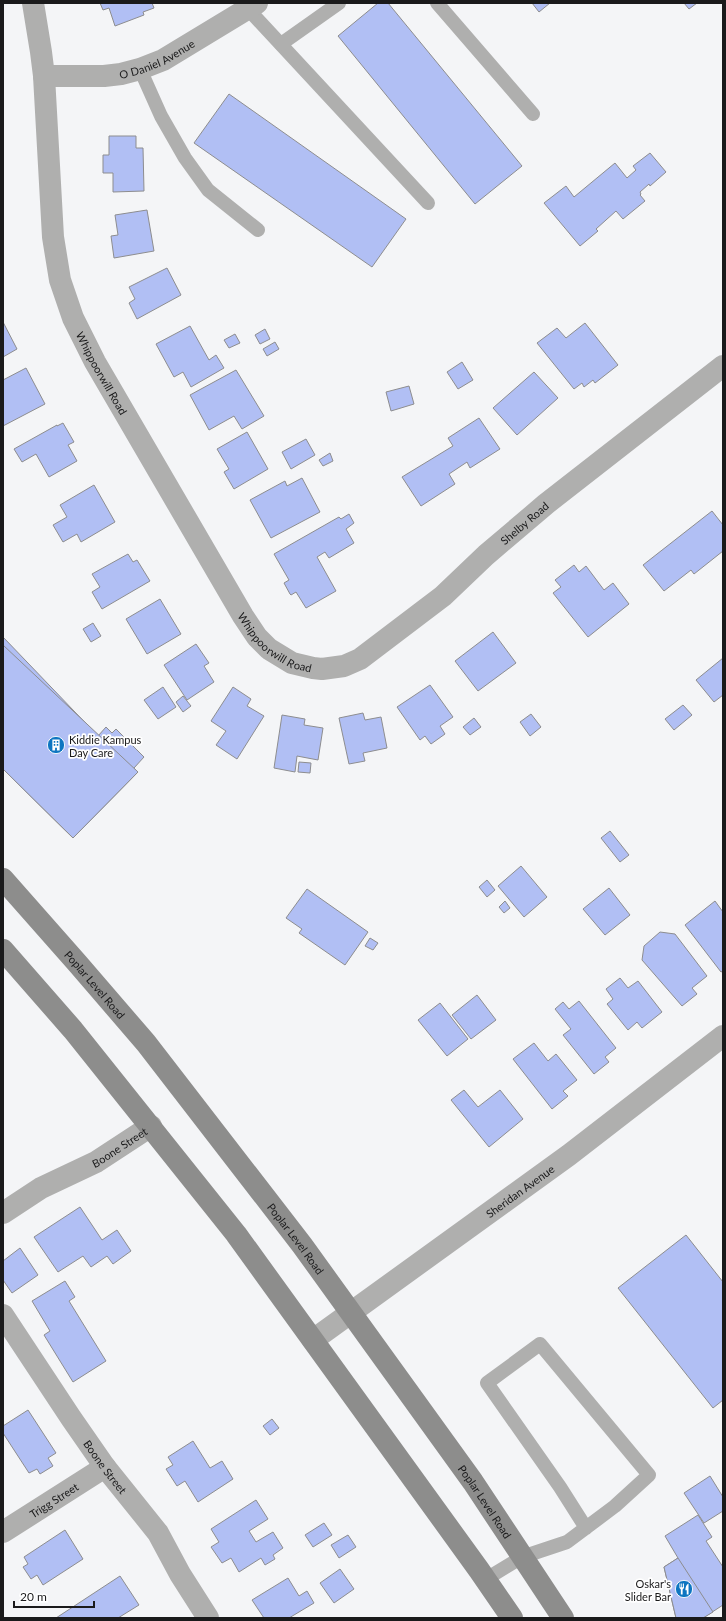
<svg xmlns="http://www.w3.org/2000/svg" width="726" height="1621" viewBox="0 0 726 1621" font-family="Lato,sans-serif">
<rect width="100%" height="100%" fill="#f4f5f7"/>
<g fill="#b1bff4" stroke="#8d8d8f">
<path d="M100,3H152L154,8L143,12L144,15L115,26L109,8L103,10Z"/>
<path d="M378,3H388L522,166L475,204L338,36Z"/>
<path d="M532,3H550L539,12Z"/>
<path d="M684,3H697L689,9Z"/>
<path d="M229,94L406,219L372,267L194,143Z"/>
<path d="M109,136H136V148H143L144,191L113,192V173H103V155H109Z"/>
<path d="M650,153L666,172L650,186L649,184L640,192L641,194L640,195L645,201L623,219L616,211L596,229L598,231L580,246L544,203L566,186L574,197L615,163L627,178L636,170L633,166Z"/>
<path d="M147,210L154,251L114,258L111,236L118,235L115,215Z"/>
<path d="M167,268L181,295L137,319L129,303L135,299L129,287Z"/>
<path d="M3,322L17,349L3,357Z"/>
<path d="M585,323L618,365L595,383L593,380L584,387L582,383L574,389L537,343L557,328L566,338Z"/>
<path d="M190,326L209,360L216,355L224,368L191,387L183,372L174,377L156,344Z"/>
<path d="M265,329L270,339L260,344L255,335Z"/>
<path d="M235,334L240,343L229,348L224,340Z"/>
<path d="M275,342L279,349L267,356L263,349Z"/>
<path d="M462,362L473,380L458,389L447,372Z"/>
<path d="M26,368L45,404L3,426V380Z"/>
<path d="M236,370L264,416L242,429L234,416L209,430L190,395Z"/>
<path d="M534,372L558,398L517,435L493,408Z"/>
<path d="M409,386L414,404L391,411L386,392Z"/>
<path d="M479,418L500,449L470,468L467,462L449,474L455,484L421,506L402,477L453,446L448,438Z"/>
<path d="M63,423L74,442L68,445L77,461L49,477L36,454L22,462L14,449L57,425V426Z"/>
<path d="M247,432L268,469L234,489L224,472L229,469L217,449Z"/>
<path d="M306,439L315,455L291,469L282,452Z"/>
<path d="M330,453L333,461L323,466L319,460Z"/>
<path d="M302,478L320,512L271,538L250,500L285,481L287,486Z"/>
<path d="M94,485L115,522L81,542L77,534L63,542L53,525L67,517L60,505Z"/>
<path d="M712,511L723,525V551L694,574L691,570L664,591L643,565Z"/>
<path d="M349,514L354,523L346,529L354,543L329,558L325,552L317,557L336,591L306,608L296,592L291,595L290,594L284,583L289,580L274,554L339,517L341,519Z"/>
<path d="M128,554L133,562L137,560L150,581L102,609L92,592L100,587L92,574Z"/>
<path d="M574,565L579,572L586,566L604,590L613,583L629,604L588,637L553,593L561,587L555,580Z"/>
<path d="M160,599L181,634L147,654L126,619Z"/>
<path d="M93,623L101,636L91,642L83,629Z"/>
<path d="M493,632L516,663L478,691L455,661Z"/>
<path d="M3,637L98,736L106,727L112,733L116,729L144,757L134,768L138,772L73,838L3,769Z"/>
<path d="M196,644L209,663L204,666L214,682L187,700L164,665Z"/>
<path d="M3,645L138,772L73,838L3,769Z"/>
<path d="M723,658V695L714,702L696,680Z"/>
<path d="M430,685L453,717L440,726L445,734L431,744L425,736L420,740L397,707Z"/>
<path d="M163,687L176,707L158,719L144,700Z"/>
<path d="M233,687L251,699L247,706L264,716L237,759L216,745L226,731L211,721Z"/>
<path d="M183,696L191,706L183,712L176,702Z"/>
<path d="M683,705L692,715L674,730L665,719Z"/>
<path d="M363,713L365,720L381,717L387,748L363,753L365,761L349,764L339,718Z"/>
<path d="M531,714L541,727L530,736L520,722Z"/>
<path d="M282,715L305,719L304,725L323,728L318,760L297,756L295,772L274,768Z"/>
<path d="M474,718L481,727L470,735L463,727Z"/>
<path d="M299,762L311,763L310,773L298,772Z"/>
<path d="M610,831L629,855L620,862L601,838Z"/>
<path d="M521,866L547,897L524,917L498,886Z"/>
<path d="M487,880L495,890L487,897L479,887Z"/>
<path d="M609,888L630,915L605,935L583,909Z"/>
<path d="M307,889L368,932L345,965L299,933L302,929L286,918Z"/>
<path d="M505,901L510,908L504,913L499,907Z"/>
<path d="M715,901L723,912V971L721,972L685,925Z"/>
<path d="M660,932L675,934L707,976L692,988L697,994L682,1006L642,960L644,946Z"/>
<path d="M370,938L378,943L373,950L365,946Z"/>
<path d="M620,978L628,988L638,981L662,1012L642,1028L637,1022L628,1030L607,1004L613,999L606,989Z"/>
<path d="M477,995L496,1020L471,1039L452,1015Z"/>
<path d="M579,1001L616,1048L605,1057L609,1062L594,1074L563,1035L571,1029L555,1009L563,1002L569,1009Z"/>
<path d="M440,1003L468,1039L447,1056L418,1020Z"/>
<path d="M534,1043L548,1061L556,1054L577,1080L563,1091L568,1096L552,1109L513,1059Z"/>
<path d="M464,1090L478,1107L500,1090L523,1119L489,1147L451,1100Z"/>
<path d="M80,1207L102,1240L117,1230L131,1251L113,1264L107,1256L91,1267L83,1256L58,1272L34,1237Z"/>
<path d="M686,1235L723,1282V1400L713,1408L618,1288Z"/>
<path d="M20,1248L38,1275L12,1293L3,1280V1261Z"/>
<path d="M65,1281L75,1297L69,1301L106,1361L73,1382L44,1335L50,1331L32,1301Z"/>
<path d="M28,1410L56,1453L48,1458L53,1466L40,1474L37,1469L29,1473L3,1433V1426Z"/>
<path d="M272,1419L279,1428L270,1435L263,1426Z"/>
<path d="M193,1441L210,1468L222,1461L233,1479L198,1502L185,1481L177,1486L166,1469L173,1465L168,1457Z"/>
<path d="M710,1476L723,1497V1511L704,1523L684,1493Z"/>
<path d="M256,1500L268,1519L249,1531L256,1542L273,1532L283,1548L273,1555L275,1559L265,1565L261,1558L239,1572L231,1558L222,1563L211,1547L219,1542L211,1529Z"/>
<path d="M698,1515L712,1537L706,1541L723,1567V1605L703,1618H676L664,1567L678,1558L665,1536Z"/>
<path d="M324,1523L332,1535L313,1547L305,1535Z"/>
<path d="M65,1530L83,1559L43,1585L37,1575L31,1579L23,1567L28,1564L24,1557Z"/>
<path d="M348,1535L356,1547L339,1558L331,1545Z"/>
<path d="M678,1558L713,1612L703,1618H676L664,1567Z"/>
<path d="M340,1569L354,1589L334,1603L320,1583Z"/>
<path d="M120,1576L139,1605L118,1618H56Z"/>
<path d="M288,1578L299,1596L307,1591L314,1603L289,1618H264L252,1600Z"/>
</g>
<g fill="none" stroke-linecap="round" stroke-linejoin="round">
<g stroke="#afafae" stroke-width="14">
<path d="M437,3L533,114"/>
<path d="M248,9L428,203"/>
<path d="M281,44L339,3"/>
<path d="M140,69L161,116L185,158L208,190L258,230"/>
<path d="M486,1579L522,1557L567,1542L615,1506L649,1475L540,1344L487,1383L560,1487L586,1528"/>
</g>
<g stroke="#afafae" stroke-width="22">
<path id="s1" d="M33,3L41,52L44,76L53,237L60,280L73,318L95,362L243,616L257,637L269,649L292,663L313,668L322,669L344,666L360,659L443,596L486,555L546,504L723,366"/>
<path id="s2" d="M44,76H104L121,74L140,69L163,60L257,3"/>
<path id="s3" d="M3,1213L41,1188L96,1162L151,1126"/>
<path id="s4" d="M3,1315L71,1418L105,1467L158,1533L180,1574L208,1618"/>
<path id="s5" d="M313,1340L569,1155L723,1036"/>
<path id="s6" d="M3,1532L105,1467"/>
</g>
<g stroke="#8d8d8c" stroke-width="22">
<path id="s7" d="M3,879L78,964L146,1043L302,1245L473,1482L563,1618"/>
<path d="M3,950L73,1030L236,1234L479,1570L512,1618"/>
</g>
</g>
<defs>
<symbol id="building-disc" viewBox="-11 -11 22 22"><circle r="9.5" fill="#0e76c1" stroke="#fff"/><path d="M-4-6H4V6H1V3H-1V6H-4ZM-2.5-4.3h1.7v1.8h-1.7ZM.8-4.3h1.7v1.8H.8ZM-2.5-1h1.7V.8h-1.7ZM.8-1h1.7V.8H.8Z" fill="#fff"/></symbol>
<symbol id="restaurant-disc" viewBox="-11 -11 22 22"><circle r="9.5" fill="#0e76c1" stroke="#fff"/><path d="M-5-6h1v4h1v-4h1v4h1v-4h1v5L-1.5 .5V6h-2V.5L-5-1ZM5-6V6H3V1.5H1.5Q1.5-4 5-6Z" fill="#fff"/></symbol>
</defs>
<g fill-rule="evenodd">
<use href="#building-disc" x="46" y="735" width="20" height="20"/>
<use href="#restaurant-disc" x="674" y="1579" width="20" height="20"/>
</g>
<g text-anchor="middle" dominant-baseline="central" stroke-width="3.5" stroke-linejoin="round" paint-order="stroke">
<g font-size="11" fill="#1a1a1b" stroke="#fff">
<text stroke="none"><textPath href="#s2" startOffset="116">O Daniel Avenue</textPath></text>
<text stroke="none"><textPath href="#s1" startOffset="381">Whippoorwill Road</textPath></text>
<text stroke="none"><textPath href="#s1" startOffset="1015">Shelby Road</textPath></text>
<text stroke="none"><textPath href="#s1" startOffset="705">Whippoorwill Road</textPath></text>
<text stroke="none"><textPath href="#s7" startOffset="140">Poplar Level Road</textPath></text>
<text stroke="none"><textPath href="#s3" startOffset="134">Boone Street</textPath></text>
<text stroke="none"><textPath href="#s5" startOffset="255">Sheridan Avenue</textPath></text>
<text stroke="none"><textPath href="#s7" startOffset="464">Poplar Level Road</textPath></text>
<text stroke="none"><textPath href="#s4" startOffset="183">Boone Street</textPath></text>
<text stroke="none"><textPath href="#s6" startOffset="60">Trigg Street</textPath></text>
<text stroke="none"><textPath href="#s7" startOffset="788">Poplar Level Road</textPath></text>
</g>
<g font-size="11" fill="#1a1a1b" stroke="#fff" text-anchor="start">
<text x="69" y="739">Kiddie Kampus<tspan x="69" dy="13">Day Care</tspan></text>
<text x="671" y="1583" text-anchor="end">Oskar's<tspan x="671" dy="13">Slider Bar</tspan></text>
</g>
</g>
<rect width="726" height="1621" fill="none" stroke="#1a1a1b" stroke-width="8"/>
<path d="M14 1601v6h80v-6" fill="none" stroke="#1a1a1b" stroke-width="2"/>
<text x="20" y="1601" font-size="12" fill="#1a1a1b" stroke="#ffffff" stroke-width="3" paint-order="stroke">20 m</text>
</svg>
